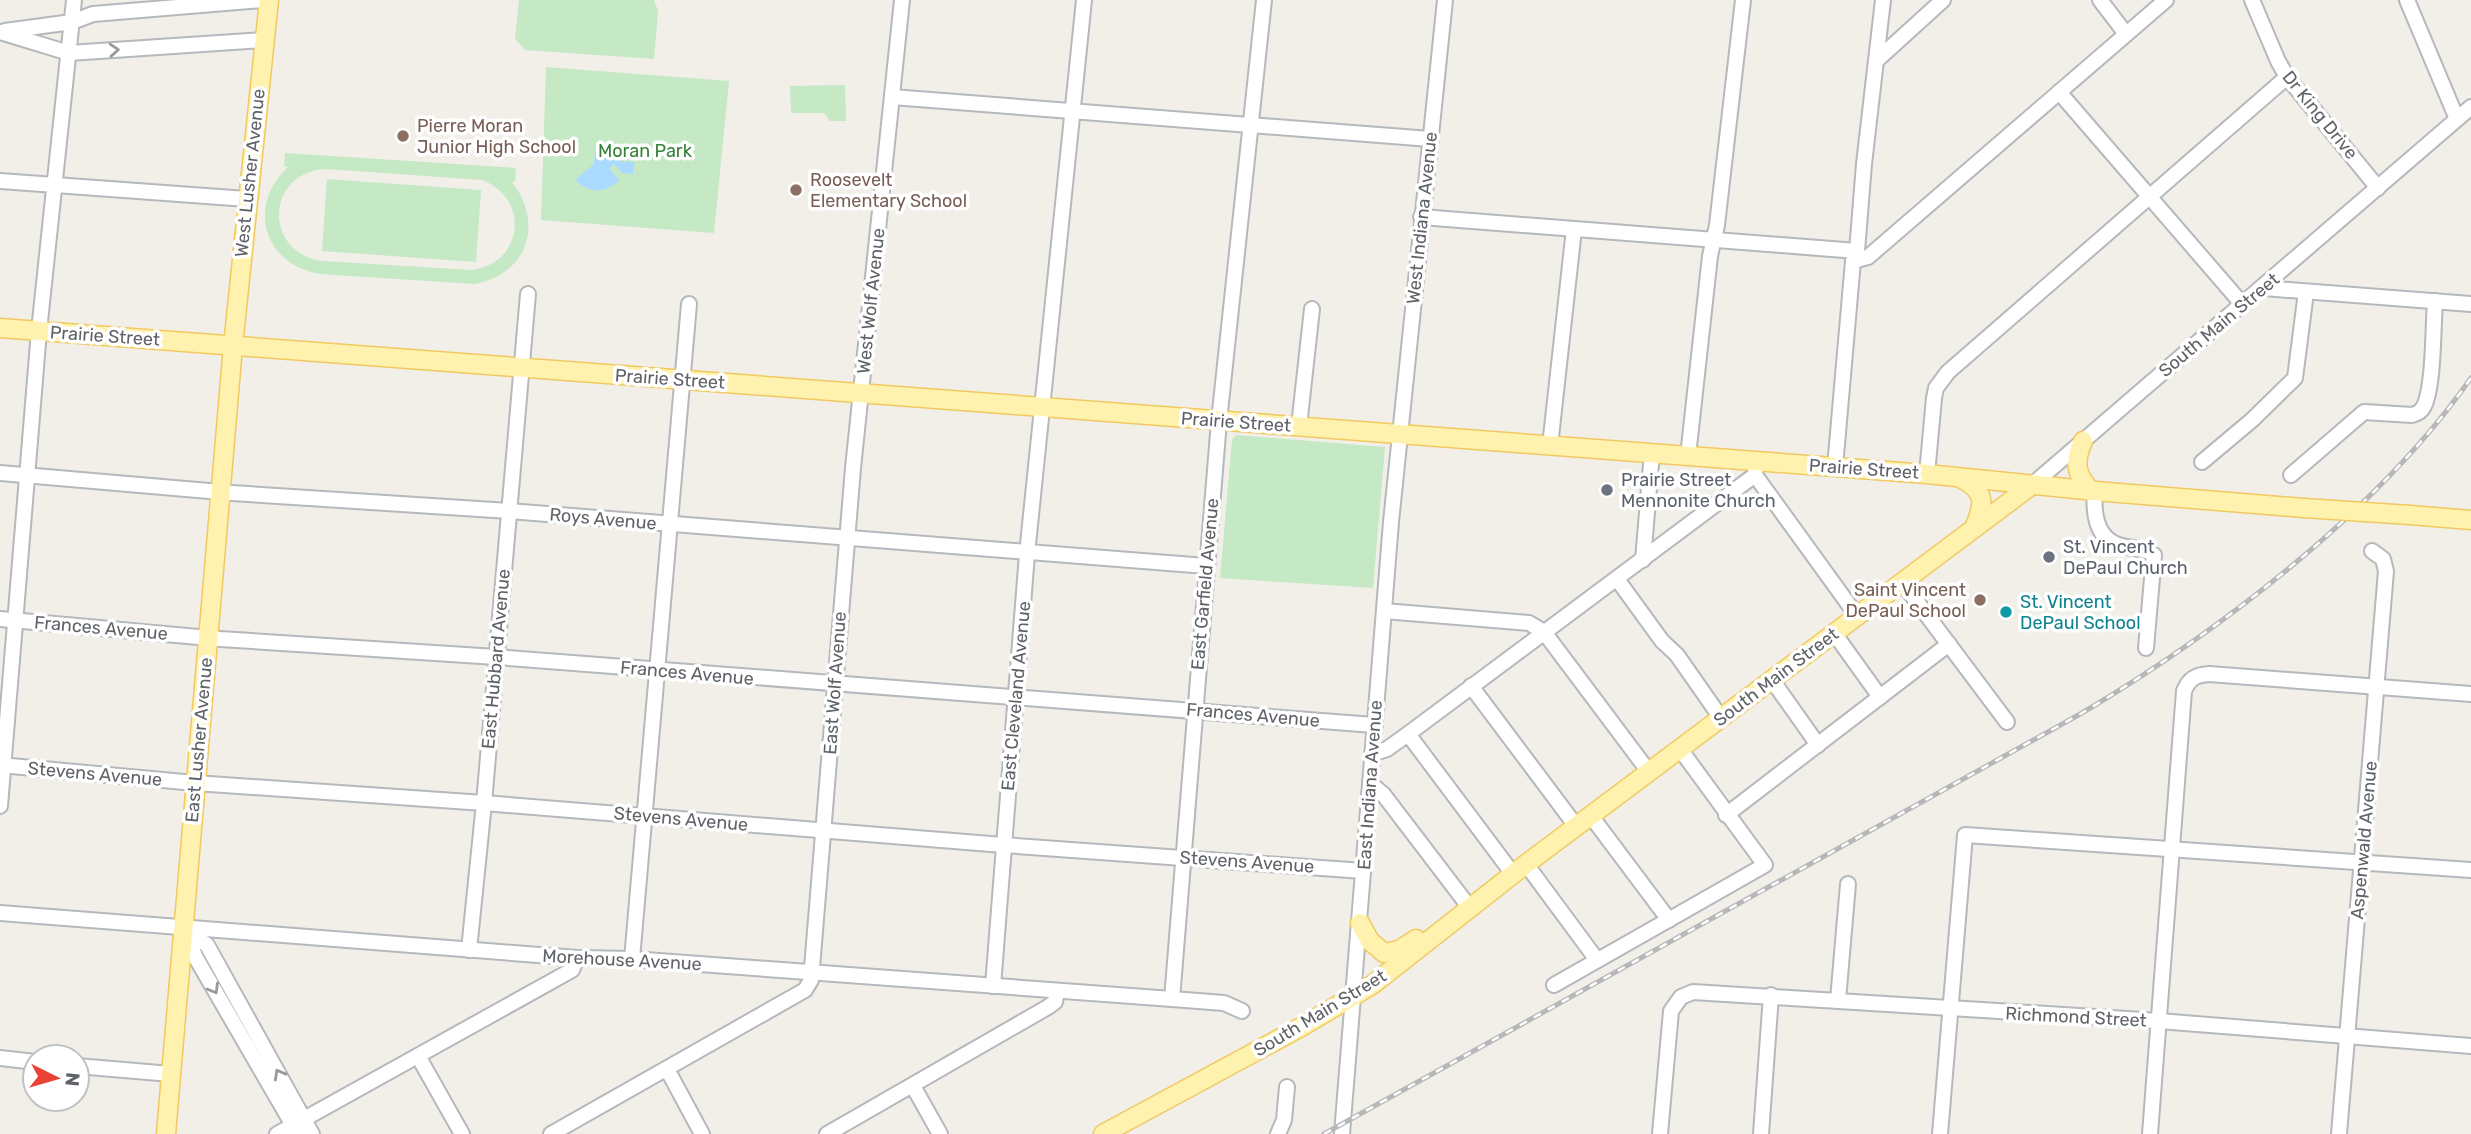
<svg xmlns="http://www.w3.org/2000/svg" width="2471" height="1134" viewBox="0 0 2471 1134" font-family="Rubik,sans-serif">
<rect width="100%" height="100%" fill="#f1efe8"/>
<g fill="#c5e8c5" fill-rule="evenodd">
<path d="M519,0H654L658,11L654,59L525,50L515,39Z"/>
<path d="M546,67L729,81L714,233L541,220Z"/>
<path d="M845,85L846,121H830L824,113H791L790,86Z"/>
<path d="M285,153L516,168L515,181L512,182C544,223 528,274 475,284L320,274C264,265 246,206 288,167L284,166ZM327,169L482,180C530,198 524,262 473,270L322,261C262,252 266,171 327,169Z"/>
<path d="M327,179L481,190L476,262L322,251Z"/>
<path d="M1236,435L1385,447L1373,588L1220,578L1232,440Z"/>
</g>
<path fill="#aadaff" d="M595,151L611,152L619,161L634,162L633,174L622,173L614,164L609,168L619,180C605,194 589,193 575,180L594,164Z"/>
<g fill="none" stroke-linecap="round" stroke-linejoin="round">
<defs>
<g id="minor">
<path d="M2100,0L2126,34"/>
<path d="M2252,0L2278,61L2287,77L2378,188"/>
<path d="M2407,0L2457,119"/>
<path d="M5,31L72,22L93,14L263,0"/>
<path d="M0,32L69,53L264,40"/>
<path d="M1878,59L1943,0"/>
<path d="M2059,92L2243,305"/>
<path d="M892,97L1430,139"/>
<path d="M0,181L247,199"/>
<path d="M1421,217L1857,251"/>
<path d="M1853,261L1868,257L2166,0"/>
<path d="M2263,288L2471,304"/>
<path d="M1299,426L1312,309"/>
<path d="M1550,446L1574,229"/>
<path d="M1688,456L1710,256L1717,225L1743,0"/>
<path d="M2202,462L2252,420L2295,378L2306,292"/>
<path d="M1835,467L1853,261L1857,251L1864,164L1883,0"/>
<path d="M0,473L232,493L509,511L1206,566"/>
<path d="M1927,474L1934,398L1936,388L1948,372L2287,77"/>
<path d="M1755,475L1857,616"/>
<path d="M2291,475L2364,412L2412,415C2418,413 2421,412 2424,406C2434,386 2433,325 2435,301"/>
<path d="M2032,485L2471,107"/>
<path d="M2095,491C2093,514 2096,540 2122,546C2135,549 2144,548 2154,555L2146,648"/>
<path d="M1643,560L1652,453"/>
<path d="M1617,579L1662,641L1677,655L1721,718"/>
<path d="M1902,582L2007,722"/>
<path d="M1384,611L1529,623L1544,632L1649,772"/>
<path d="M0,619L220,639L496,657L1374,725"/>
<path d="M1834,633L1880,697"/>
<path d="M1772,680L1818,745"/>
<path d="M1471,686L1576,826"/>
<path d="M1408,734L1513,874"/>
<path d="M1372,754L1387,749L1408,734L1755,475L1756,461"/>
<path d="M0,765L195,783L484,803L1003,845L1363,871"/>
<path d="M1370,783L1383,794L1470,908"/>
<path d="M0,806L39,331L74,0"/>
<path d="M1726,815L1949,644"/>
<path d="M1591,816L1669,920"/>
<path d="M1526,864L1597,960"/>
<path d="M0,913L577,958L632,959L1172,999L1224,1003L1242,1011"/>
<path d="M185,929L207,945L312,1134"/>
<path d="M184,930L196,958L298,1134"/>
<path d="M469,950L484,803L528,294"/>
<path d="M632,959L689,304"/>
<path d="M1554,985L1765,865L1680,749"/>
<path d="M993,986L1027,554L1084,0"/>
<path d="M1172,999L1219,421L1264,0"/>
<path d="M1838,1000L1848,884"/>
<path d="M418,1056L462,1134"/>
<path d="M0,1058L35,1062"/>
<path d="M77,1066L171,1074"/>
<path d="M667,1069L702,1134"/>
<path d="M913,1086L940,1134"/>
<path d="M277,1134L572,970L577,958"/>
<path d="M551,1134L805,990L811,980L853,468L902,0"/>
<path d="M827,1134L1048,1007L1055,1002L1057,991"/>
<path d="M1278,1134L1284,1120L1287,1087"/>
<path d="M1342,1134L1391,522L1445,0"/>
<path d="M1660,1134L1671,1011L1681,997L1693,992L2159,1021L2471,1046"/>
<path d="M1761,1134L1771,995"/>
<path d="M1940,1134L1965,835L2471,870"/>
<path d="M2150,1134L2184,691C2189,679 2195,675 2209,674L2471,694"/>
<path d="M2339,1134L2386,571L2383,559L2372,551"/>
</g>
<g id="major">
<path d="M0,328L1927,474L2095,491L2304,508"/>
<path d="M2083,441C2074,462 2075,474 2091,491"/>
<path d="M1962,479C1987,492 1984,505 1974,528"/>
<path d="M2410,515L2471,520"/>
<path d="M1360,923L1370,941L1384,953L1399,950L1416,939"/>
<path d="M166,1134L233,346L269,0"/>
<path d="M1103,1134L1301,1027L1372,985L1526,864L2032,485"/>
</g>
</defs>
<use href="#minor" stroke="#b5b8bc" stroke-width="18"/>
<use href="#major" stroke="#f2c960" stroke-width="21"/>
<use href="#minor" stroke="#fff" stroke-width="14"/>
<use href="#major" stroke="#fff2af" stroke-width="18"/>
<defs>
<path id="rail" d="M1324,1134L2082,713C2220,631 2379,510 2471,378"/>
</defs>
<use href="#rail" stroke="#b6b7b8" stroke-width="5"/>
<use href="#rail" stroke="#fff" stroke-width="2.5" stroke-dasharray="8" stroke-linecap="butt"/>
<defs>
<path id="major-bridge" d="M2304,508L2410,515"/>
</defs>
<use href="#major-bridge" stroke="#f2c960" stroke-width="21" stroke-linecap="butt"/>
<use href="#major-bridge" stroke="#fff2af" stroke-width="18"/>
</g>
<defs><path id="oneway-chevron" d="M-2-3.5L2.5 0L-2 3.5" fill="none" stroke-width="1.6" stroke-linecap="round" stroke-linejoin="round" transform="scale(1.75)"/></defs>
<g stroke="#979a9d">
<use href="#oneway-chevron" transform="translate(114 50) rotate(-4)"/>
<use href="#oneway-chevron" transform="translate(214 989) rotate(60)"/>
<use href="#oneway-chevron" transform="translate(279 1074) rotate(-119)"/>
</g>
<g fill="#8d6e63" stroke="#fff" stroke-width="2.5">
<circle cx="403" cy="136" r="7"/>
<circle cx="796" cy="190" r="7"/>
<circle cx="1980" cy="600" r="7"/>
</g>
<g fill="#6b7280" stroke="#fff" stroke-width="2.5">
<circle cx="1607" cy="490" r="7"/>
<circle cx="2049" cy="557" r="7"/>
</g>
<circle fill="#0f9aa8" stroke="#fff" stroke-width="2.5" cx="2006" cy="612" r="7"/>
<g text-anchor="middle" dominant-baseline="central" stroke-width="7" stroke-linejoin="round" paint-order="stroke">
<g font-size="18" fill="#5f6368" stroke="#fff">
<text transform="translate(2320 115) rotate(51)">Dr King Drive</text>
<text transform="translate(250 173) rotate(-84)">West Lusher Avenue</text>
<text transform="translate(1422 218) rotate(-84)">West Indiana Avenue</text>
<text transform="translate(871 301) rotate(-84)">West Wolf Avenue</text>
<text transform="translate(2219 325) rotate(-40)">South Main Street</text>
<text transform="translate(105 336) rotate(4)">Prairie Street</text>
<text transform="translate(670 379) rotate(4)">Prairie Street</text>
<text transform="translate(1236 422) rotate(4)">Prairie Street</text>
<text transform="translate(1864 469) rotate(4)">Prairie Street</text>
<text transform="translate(603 519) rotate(5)">Roys Avenue</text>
<text transform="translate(1205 584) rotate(-85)">East Garfield Avenue</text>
<text transform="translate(101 628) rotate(5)">Frances Avenue</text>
<text transform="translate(496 659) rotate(-85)">East Hubbard Avenue</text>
<text transform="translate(687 673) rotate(5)">Frances Avenue</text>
<text transform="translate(1776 677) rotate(-37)">South Main Street</text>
<text transform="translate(835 683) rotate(-86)">East Wolf Avenue</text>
<text transform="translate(1016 696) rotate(-85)">East Cleveland Avenue</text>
<text transform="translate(1253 715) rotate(5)">Frances Avenue</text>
<text transform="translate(199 740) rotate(-85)">East Lusher Avenue</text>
<text transform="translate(95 774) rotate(5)">Stevens Avenue</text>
<text transform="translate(1370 785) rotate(-86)">East Indiana Avenue</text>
<text transform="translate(681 819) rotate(5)">Stevens Avenue</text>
<text transform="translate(2364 840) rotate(-85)">Aspenwald Avenue</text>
<text transform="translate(1247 862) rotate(4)">Stevens Avenue</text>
<text transform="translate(622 960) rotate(3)">Morehouse Avenue</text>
<text transform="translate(1320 1013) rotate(-31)">South Main Street</text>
<text transform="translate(2076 1017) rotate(3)">Richmond Street</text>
</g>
<g font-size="18" fill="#785e54" stroke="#fff" text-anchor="start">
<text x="417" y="126">Pierre Moran<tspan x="417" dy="21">Junior High School</tspan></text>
<text x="810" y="180">Roosevelt<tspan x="810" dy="21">Elementary School</tspan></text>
<text x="1966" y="590" text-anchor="end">Saint Vincent<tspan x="1966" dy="21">DePaul School</tspan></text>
</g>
<g font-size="18" fill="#348238" stroke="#fff">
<text x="645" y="151">Moran Park</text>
</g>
<g font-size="18" fill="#5b616d" stroke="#fff" text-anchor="start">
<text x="1621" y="480">Prairie Street<tspan x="1621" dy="21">Mennonite Church</tspan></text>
<text x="2063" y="547">St. Vincent<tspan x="2063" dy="21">DePaul Church</tspan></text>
</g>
<g font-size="18" fill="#0d838f" stroke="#fff" text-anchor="start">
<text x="2020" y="602">St. Vincent<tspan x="2020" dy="21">DePaul School</tspan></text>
</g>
</g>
<g transform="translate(56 1078) rotate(95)"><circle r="33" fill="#ffffff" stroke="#bfc1c3" stroke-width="2"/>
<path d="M0-5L12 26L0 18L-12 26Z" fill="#ea4335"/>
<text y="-10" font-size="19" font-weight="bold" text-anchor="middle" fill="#5f6368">N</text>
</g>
</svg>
